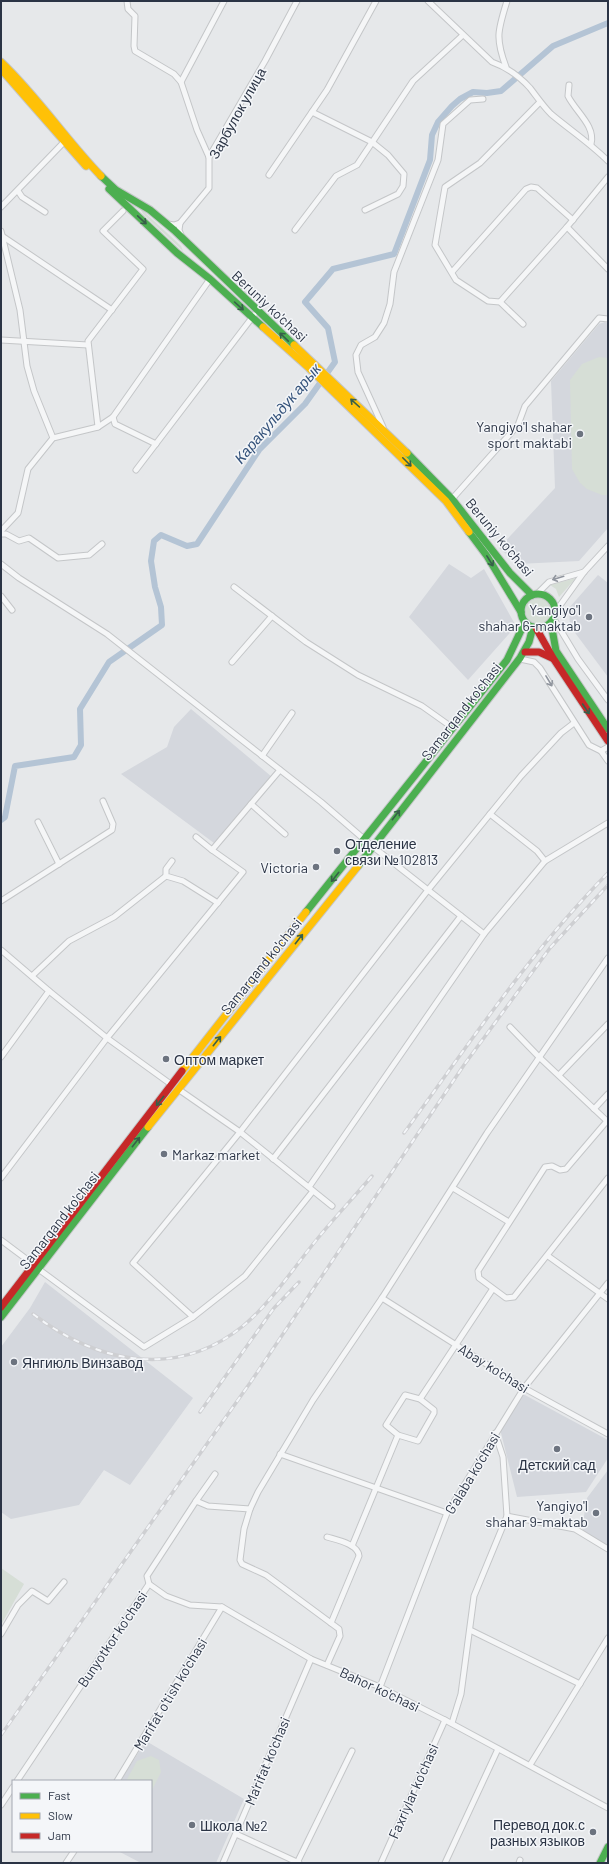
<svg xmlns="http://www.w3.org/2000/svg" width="609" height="1864" viewBox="0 0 609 1864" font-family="Barlow,sans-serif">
<rect width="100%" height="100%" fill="#e6e8ea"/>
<g fill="#d4d7dd">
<path d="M605,322L608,324V528L579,561L518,564L499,548L555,488L551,381L599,324Z"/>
<path d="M449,564L471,578L484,569L516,626L468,680L409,617Z"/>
<path d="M598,575L608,583V677L570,626L569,608Z"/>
<path d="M191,709L272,777L214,843L121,774L167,747L174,727Z"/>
<path d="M45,1282L193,1398L130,1485L104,1470L79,1505L11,1519L1,1512V1347L30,1308Z"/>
<path d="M523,1394L608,1440V1458L586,1492L517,1497L500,1429Z"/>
<path d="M608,1470V1545L586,1534L582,1528L587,1498Z"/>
<path d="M146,1741L244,1799L216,1863H141L118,1851H151V1781H120Z"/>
</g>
<g fill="#d6ded6">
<path d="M140,208L181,246L183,251L143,214Z"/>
<path d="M599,357L608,358V495H602L587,489L580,483L572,469L570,380L582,364Z"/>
<path d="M576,578L559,597L556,589L550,585Z"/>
<circle cx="538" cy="611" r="13"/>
<path d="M1,1568L24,1584L1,1625Z"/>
<path d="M151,1756L159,1760L161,1772L151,1792V1781H126L137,1761Z"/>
</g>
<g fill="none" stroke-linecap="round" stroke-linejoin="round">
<path stroke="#b4c4d5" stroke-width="6" d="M1,820L5,817L15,766L74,757L81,745L80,709L109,662L162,625L161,607L155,587L151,561L154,541L161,535L187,546L197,544L259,450L305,404L335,362L328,328L305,302L333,269L394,254L430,160L432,135L438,122L452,106L460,99L473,92L487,93L501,91L553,46L608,23"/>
<defs>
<g id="street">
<path d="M127,1L128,9L135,16L134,46L135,51L174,74L181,82L197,130L209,157"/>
<path d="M428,1L492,62C506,67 520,77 530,88C537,97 543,106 551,114C570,130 590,143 608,161"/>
<path d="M506,67C495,38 498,30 507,1"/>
<path d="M181,82L224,1"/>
<path d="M569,85L568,96C575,111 596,126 591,144"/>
<path d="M312,112L372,142L388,155L404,174L403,186L398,194L365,210"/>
<path d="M269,175L327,90L376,1"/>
<path d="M18,191L22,197L45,212"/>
<path d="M1,207L66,140"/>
<path d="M180,223L209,188V157L265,61L297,1"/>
<path d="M168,224L174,225L180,223L179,230L181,235"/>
<path d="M567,227L608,269"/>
<path d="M295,230L336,176L357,165L413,81L463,35"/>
<path d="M1,231L20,310L27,366L34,391L53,438"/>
<path d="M2,236L112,310"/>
<path d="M452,272L526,189L531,187L537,188L573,220"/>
<path d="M500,302L567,227L608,177"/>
<path d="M523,324L500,302L488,301L456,280L435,245L445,187L480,163L540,102"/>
<path d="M1,340L88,345"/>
<path d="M113,417L115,424L156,444"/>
<path d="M98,427L88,341L143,269L103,231L123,211"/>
<path d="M383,427L358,372L356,355L361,345L375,337L384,323L390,304L394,272L438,160L443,124L470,100L483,99"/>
<path d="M136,470L254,315"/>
<path d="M452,499L518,425L525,406L599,318L608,319"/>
<path d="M1,531L18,513L28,469L53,438L98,427L113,417L210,279"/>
<path d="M1,534H6L19,541L29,538L58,558L89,555L102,544"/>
<path d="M1,564L19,578L107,634L321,802L372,846L484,934"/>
<path d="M234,587L306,642L358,675L422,706L453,728"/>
<path d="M537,594L549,582L584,572"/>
<path d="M1,596L12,610"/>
<path d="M556,611L584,572L608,546"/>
<path d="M554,619L578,659L608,700"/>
<path d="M520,659L534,662L540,668L589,745L601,751L608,747"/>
<path d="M232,662L272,616"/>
<path d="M601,751L608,761"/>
<path d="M262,756L292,713"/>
<path d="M280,770L251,804L285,834"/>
<path d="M490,814L537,851L545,861"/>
<path d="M38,822L59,864"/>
<path d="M196,837L212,850L251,804"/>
<path d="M172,861L166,869V876L183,881L218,903"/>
<path d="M1,901L112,830L113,824L103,801"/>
<path d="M1,950L49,991L107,1038L172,1085"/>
<path d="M32,976L69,941L114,917L166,876"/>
<path d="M510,1027L539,1057L608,1122"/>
<path d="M1,1057L49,991"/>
<path d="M559,1075L608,1024"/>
<path d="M178,1089L240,1132L332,1206"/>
<path d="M594,1109L608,1094"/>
<path d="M607,1121L566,1169L560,1170L552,1166L545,1167L478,1271L479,1278L506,1298L514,1297L608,1178"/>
<path d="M273,1159L461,916"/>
<path d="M1,1178L107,1038L243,872L212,850"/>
<path d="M309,1187L484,934L545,861L608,823"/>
<path d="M453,1188L509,1222"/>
<path d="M1,1240L33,1264"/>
<path d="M548,1256L608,1299"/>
<path d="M37,1268L144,1347L193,1317L245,1276L313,1191"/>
<path d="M382,1298L524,1388L608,1434"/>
<path d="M193,1317L133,1263L240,1132L428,890L521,776L561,733L574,723"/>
<path d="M405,1395L420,1399L434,1410V1413L418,1441L398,1435L386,1425Z"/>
<path d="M420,1399L492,1290"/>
<path d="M280,1454L447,1513"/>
<path d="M196,1501L215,1474"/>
<path d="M507,1516L575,1529L608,1549"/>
<path d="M327,1537C337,1540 358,1544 359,1556L331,1623"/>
<path d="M352,1546L398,1435"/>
<path d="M149,1584L166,1596L190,1605L222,1607L311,1659L380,1687L445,1720L608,1808"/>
<path d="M470,1630L580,1684"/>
<path d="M1,1634L18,1605L32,1591L48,1601L64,1582"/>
<path d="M327,1665L340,1636L339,1629L266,1575L242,1564L240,1560L244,1529L250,1509L258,1492L313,1400L382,1298L487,1133L608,958"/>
<path d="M380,1687L447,1513L524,1388L608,1283"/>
<path d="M452,1723L461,1694L474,1596L507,1516L503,1457L495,1433"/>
<path d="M530,1765L608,1638"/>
<path d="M17,1781L149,1584L147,1576L196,1501L208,1506L250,1509"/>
<path d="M117,1781L222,1607"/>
<path d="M1,1805L13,1787"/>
<path d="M236,1834L299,1863"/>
<path d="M66,1863L74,1851"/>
<path d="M223,1863L311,1659"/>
<path d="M297,1863L352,1751"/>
<path d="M381,1863L445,1720"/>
<path d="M445,1863L498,1749"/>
<path d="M519,1863L520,1860"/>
</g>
<g id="fast">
<path d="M101,176L116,190L150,210L174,230L294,345"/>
<path d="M109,189L177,253L210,279L263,327"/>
<path d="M407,453L452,499L510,573L532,595"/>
<path d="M469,532L487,556L521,612"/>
<circle cx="538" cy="611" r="17"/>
<path d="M551,623L556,651L608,729"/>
<path d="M358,866L520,658L529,642L533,627"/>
<path d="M306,912L507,660L525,622"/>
<path d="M1,1317L148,1127"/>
<path d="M600,1863L608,1847"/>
</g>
<g id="slow">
<path d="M1,62C38,97 66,140 101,176"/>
<path d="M1,69L86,166"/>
<path d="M263,327L309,368L446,501L469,532"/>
<path d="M294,345L407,453"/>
<path d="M182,1071L306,912"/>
<path d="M148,1127L358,866"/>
</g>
<g id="jam">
<path d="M536,628L553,658L608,741"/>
<path d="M525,652H539L552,658"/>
<path d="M1,1307L182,1071"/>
</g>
</defs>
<use href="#street" stroke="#c4c6c8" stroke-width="7"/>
<use href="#fast" stroke="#c4c6c8" stroke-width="9"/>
<use href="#slow" stroke="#c4c6c8" stroke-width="9"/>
<use href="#jam" stroke="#c4c6c8" stroke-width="9"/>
<use href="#street" stroke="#f5f6f7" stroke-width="5"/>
<use href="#fast" stroke="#4caf50" stroke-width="7"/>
<use href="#slow" stroke="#ffc107" stroke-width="7"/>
<use href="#jam" stroke="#c62828" stroke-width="7"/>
<defs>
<g id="rail">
<path d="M404,1133C469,1044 530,952 608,873"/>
<path d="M33,1314C97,1363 176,1380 243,1326C272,1302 294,1267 318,1238C335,1217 354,1197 372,1176"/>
<path d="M200,1412L274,1308L299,1282"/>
<path d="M1,1735L250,1383L464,1065L550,948L608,885"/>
</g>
</defs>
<use href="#rail" stroke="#cecfd2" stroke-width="3.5"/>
<use href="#rail" stroke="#f4f6f9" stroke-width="2" stroke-dasharray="6" stroke-linecap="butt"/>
</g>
<defs><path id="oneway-shaft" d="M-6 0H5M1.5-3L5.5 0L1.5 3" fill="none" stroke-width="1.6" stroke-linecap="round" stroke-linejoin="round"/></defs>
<g stroke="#375f49">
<use href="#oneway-shaft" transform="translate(142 220) rotate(43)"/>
<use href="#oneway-shaft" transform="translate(239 306) rotate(42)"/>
<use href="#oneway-shaft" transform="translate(284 337) rotate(-136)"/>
<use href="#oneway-shaft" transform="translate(355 403) rotate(-138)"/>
<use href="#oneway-shaft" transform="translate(407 462) rotate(45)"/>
<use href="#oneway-shaft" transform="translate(490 561) rotate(58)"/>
<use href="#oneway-shaft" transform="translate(586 709) rotate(56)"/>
<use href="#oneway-shaft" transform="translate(396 815) rotate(-52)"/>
<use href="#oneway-shaft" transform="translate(335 877) rotate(129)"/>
<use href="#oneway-shaft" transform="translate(299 939) rotate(-52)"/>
<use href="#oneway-shaft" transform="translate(217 1041) rotate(-51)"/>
<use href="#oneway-shaft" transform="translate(160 1101) rotate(128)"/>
<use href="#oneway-shaft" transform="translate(136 1142) rotate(-52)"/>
</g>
<g stroke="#90959e">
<use href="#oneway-shaft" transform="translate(558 578) rotate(163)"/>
<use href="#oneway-shaft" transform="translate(549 681) rotate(59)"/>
</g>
<g fill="#6c737f" stroke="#f4f6f9" stroke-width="1.5">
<circle cx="580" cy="434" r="4"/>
<circle cx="589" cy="617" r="4"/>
<circle cx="337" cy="851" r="4"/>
<circle cx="316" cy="867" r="4"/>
<circle cx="166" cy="1059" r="4"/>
<circle cx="164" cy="1154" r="4"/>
<circle cx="14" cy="1362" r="4"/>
<circle cx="557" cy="1449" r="4"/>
<circle cx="596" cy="1513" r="4"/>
<circle cx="192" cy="1825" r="4"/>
<circle cx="593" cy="1832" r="4"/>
</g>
<g text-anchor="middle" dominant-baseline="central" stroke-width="3" stroke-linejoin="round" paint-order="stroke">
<g font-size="14" fill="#2b3445" stroke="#f4f6f9">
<text transform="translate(237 113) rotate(-61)">Зарбулок улица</text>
<text transform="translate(270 306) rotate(43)">Beruniy ko'chasi</text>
<text transform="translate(500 537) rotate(50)">Beruniy ko'chasi</text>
<text transform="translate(461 711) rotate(-52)">Samarqand ko'chasi</text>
<text transform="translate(261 966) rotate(-51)">Samarqand ko'chasi</text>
<text transform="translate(59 1220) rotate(-52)">Samarqand ko'chasi</text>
<text transform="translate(494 1368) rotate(32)">Abay ko'chasi</text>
<text transform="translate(472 1473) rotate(-59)">G’alaba ko’chasi</text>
<text transform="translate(112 1639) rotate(-56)">Bunyotkor ko'chasi</text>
<text transform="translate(380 1689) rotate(25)">Bahor ko'chasi</text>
<text transform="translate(170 1694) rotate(-59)">Marifat o'tish ko'chasi</text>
<text transform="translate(267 1761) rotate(-67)">Ma'rifat ko'chasi</text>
<text transform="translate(413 1791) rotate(-66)">Faxriylar ko'chasi</text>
</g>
<g font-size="14" fill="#2b3445" stroke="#f4f6f9" text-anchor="end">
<text x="572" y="426">Yangiyo'l shahar<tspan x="572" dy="16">sport maktabi</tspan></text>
<text x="581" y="609">Yangiyo'l<tspan x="581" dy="16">shahar 6-maktab</tspan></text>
<text x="345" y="843" text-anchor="start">Отделение<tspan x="345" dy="16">связи №102813</tspan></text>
<text x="308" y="867">Victoria</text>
<text x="174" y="1059" text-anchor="start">Оптом маркет</text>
<text x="172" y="1154" text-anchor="start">Markaz market</text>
<text x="22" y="1362" text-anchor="start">Янгиюль Винзавод</text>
<text x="557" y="1464" text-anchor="middle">Детский сад</text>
<text x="588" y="1505">Yangiyo'l<tspan x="588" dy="16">shahar 9-maktab</tspan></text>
<text x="585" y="1824">Перевод док.с<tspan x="585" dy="16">разных языков</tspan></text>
<text x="200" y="1825" text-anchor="start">Школа №2</text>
</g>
<g font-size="15" font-style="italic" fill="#34527a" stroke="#f4f6f9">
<text transform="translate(277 413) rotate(-50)">Каракульдук арык</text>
</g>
</g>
<rect width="609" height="1864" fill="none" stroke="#2b3445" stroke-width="4"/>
<rect x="12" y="1780" width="140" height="72" fill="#f4f6f9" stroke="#a4a8b1"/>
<rect x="20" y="1793" width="20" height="6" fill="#4caf50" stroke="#a4a8b1"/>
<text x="48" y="1800" font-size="12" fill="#2b3445">Fast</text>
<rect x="20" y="1813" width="20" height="6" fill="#ffc107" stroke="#a4a8b1"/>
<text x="48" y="1820" font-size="12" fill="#2b3445">Slow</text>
<rect x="20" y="1833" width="20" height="6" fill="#c62828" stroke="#a4a8b1"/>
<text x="48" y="1840" font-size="12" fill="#2b3445">Jam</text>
</svg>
